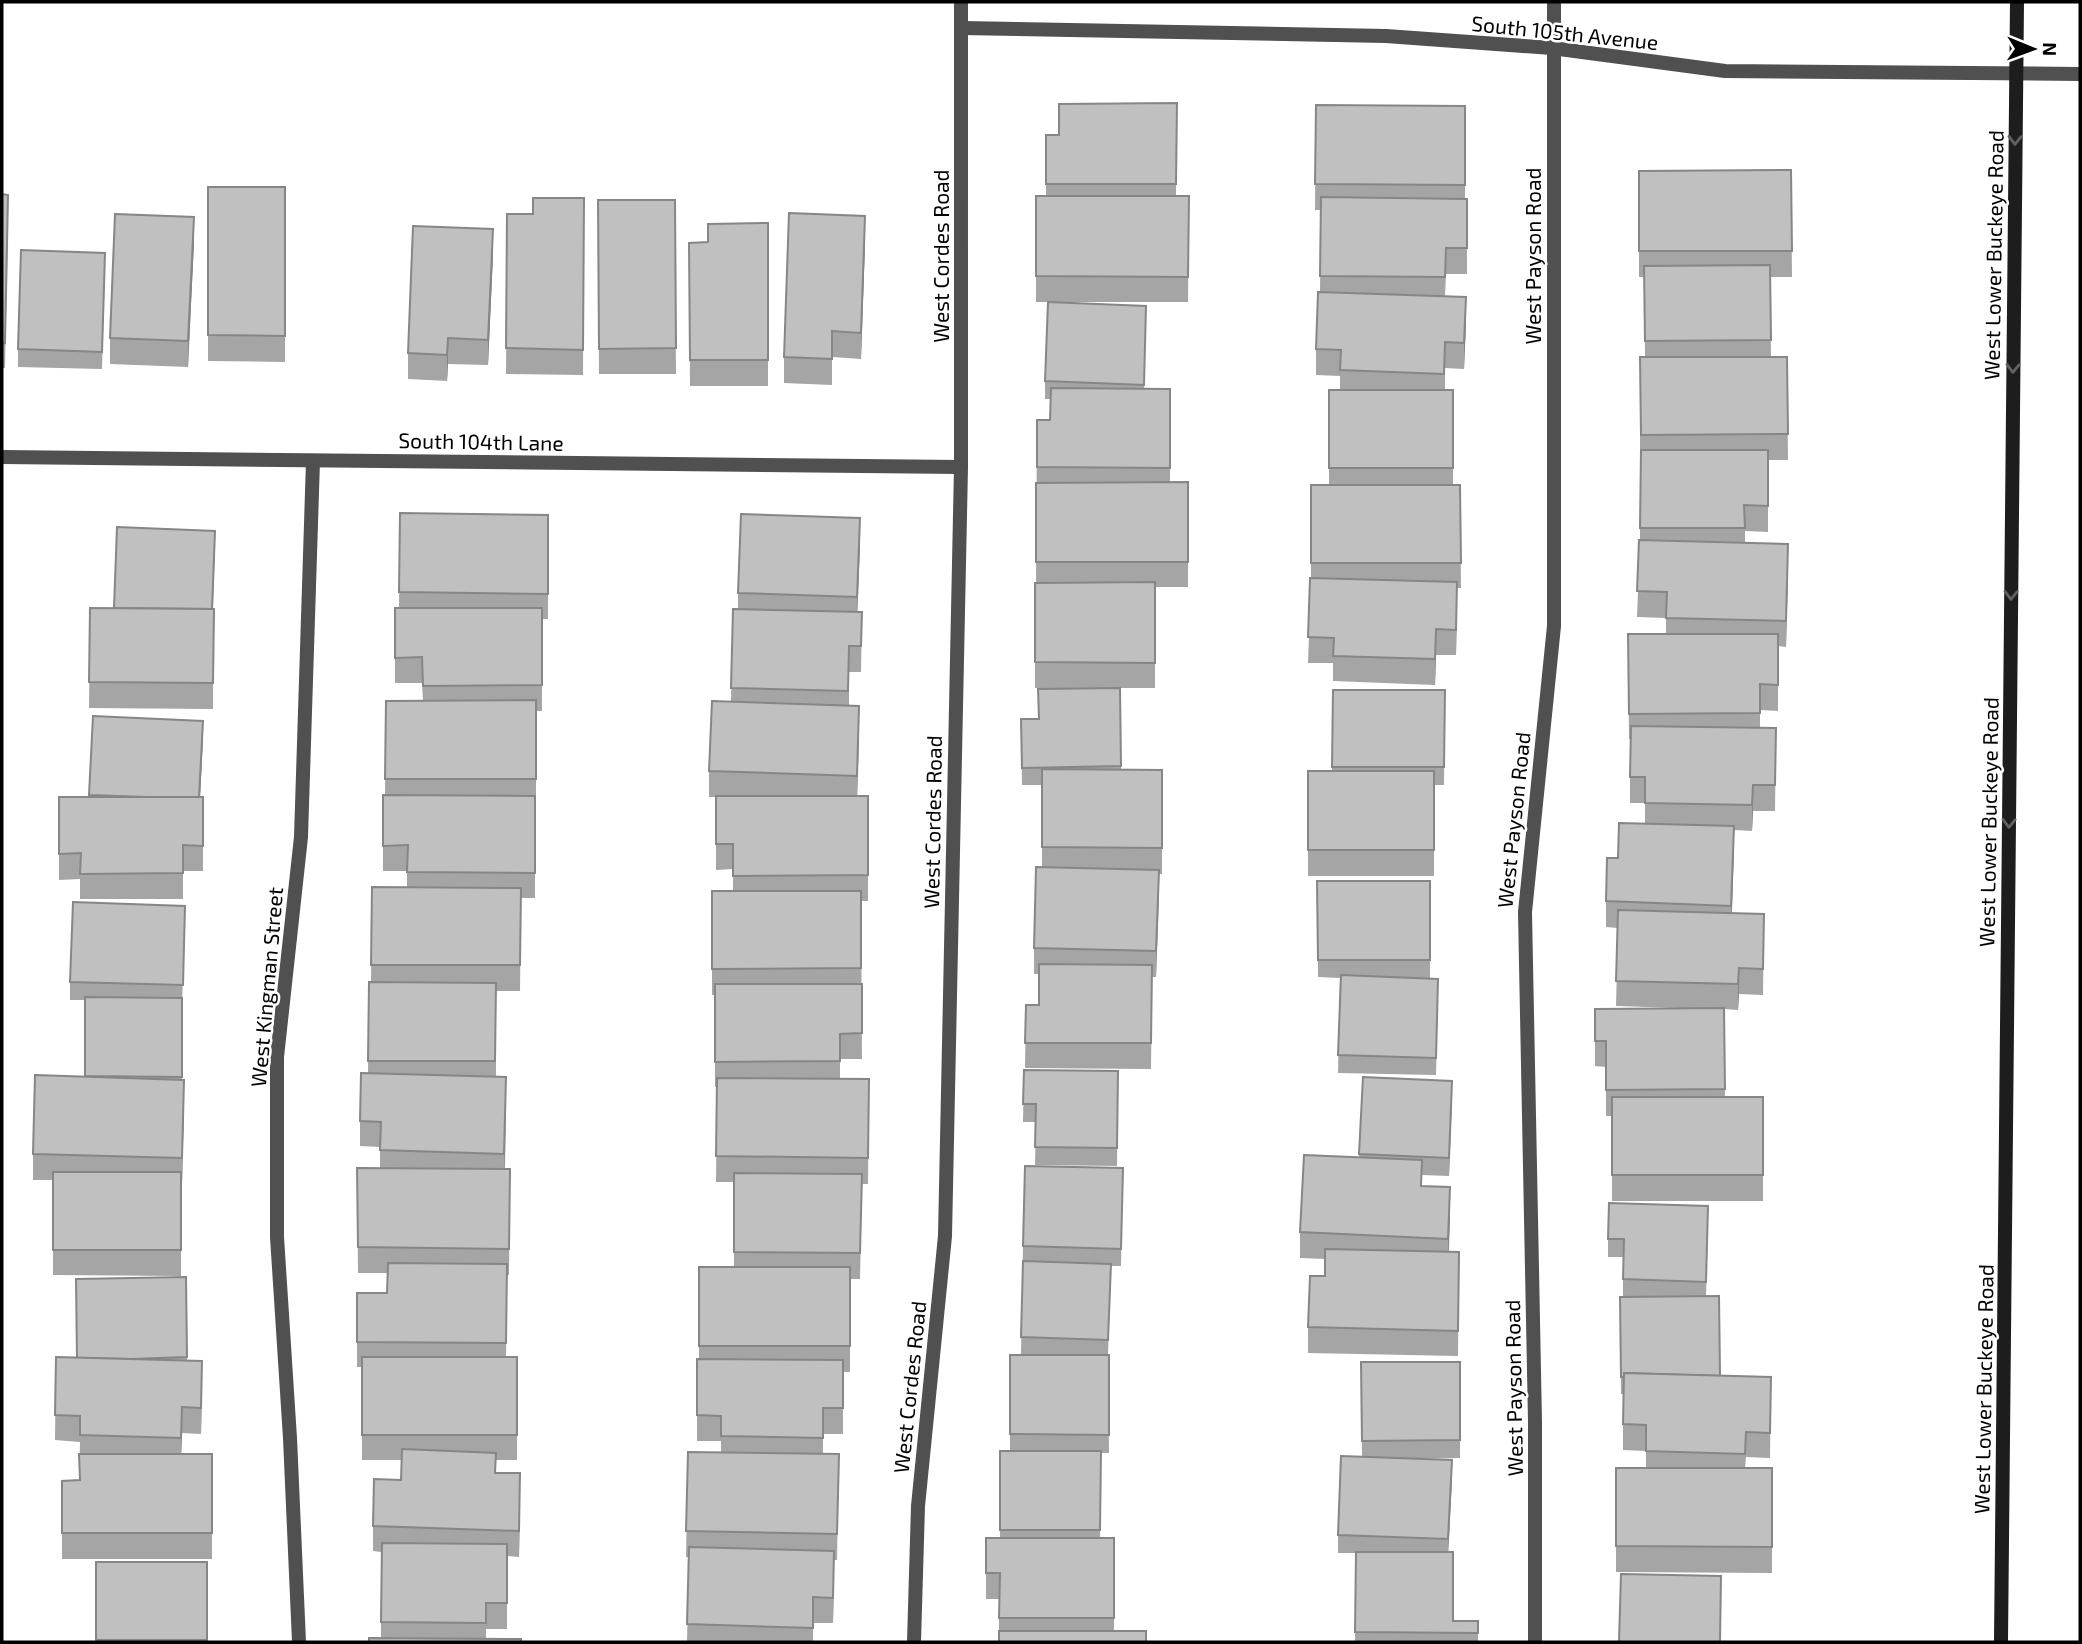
<svg xmlns="http://www.w3.org/2000/svg" width="2082" height="1644" viewBox="0 0 2082 1644" font-family="'Exo 2',sans-serif">
<rect width="100%" height="100%" fill="#fff"/>
<g fill="none" stroke-linecap="round" stroke-linejoin="round">
<g stroke="#505050" stroke-width="14">
<path d="M961,28L1386,36L1552,48L1725,71L2080,74"/>
<path d="M2,457L961,467"/>
<path d="M299,1642L290,1438L277,1237V1057L301,837L313,461"/>
<path d="M914,1642L918,1506L945,1236L961,467V2"/>
<path d="M1535,1642V1422L1525,912L1554,626V2"/>
</g>
<path stroke="#1d1d1d" stroke-width="14" d="M2001,1642L2017,2"/>
</g>
<g fill="#a5a5a5">
<path d="M1177,103L1176,196H1189L1188,302H1036V196H1046V135H1059Z"/>
<path d="M1316,105L1465,106V199H1467V274H1446L1445,296L1466,323L1464,369L1445,368V390H1453V485H1460L1461,588H1457L1456,655H1436L1435,685L1333,681V663H1308L1311,578V485H1329V390H1340V376L1316,375V349L1320,292L1321,210H1315Z"/>
<path d="M1791,170L1792,277H1770L1771,357H1787L1788,460H1768V532L1745,531V543L1788,570L1786,647L1778,646V711L1760,710V728H1776L1775,811H1753L1752,831L1734,830L1732,913L1764,914L1763,995L1739,994L1738,1010L1724,1009L1725,1097H1763V1201H1612V1116H1606V1067L1595,1066V1009L1678,1008L1616,1006L1618,928L1606,927V901L1618,858L1645,823V803H1630V739H1629L1628,634H1666V618L1637,617L1640,540V357H1645L1644,277H1639V171Z"/>
<path d="M208,187H285V362L208,361Z"/>
<path d="M2,194L8,220L5,368H2Z"/>
<path d="M584,198L583,375L506,374L507,214H533Z"/>
<path d="M598,200H675L676,374H599Z"/>
<path d="M768,223V386H690L689,243L708,242Z"/>
<path d="M194,242L188,367L110,364V338Z"/>
<path d="M865,242L861,359L832,357V385L784,383V357Z"/>
<path d="M493,255L488,365L448,364L447,381L408,379V353Z"/>
<path d="M105,270L102,369L18,367V349Z"/>
<path d="M1146,324L1144,389H1170V483L1188,482V587H1155V688H1120L1121,770H1162V874H1159L1156,977H1152L1151,1069L1025,1068L1026,1005H1039V974H1034V948L1042,867V785H1022L1021,719H1038V689L1078,688H1035V583H1036L1037,420H1050V399H1045V381Z"/>
<path d="M400,513L548,515V619H542V711H536V805H535V898H521L520,991H496V1077L506,1103L505,1169H510L509,1275H507L506,1357L517,1435V1460H496V1473L520,1499L519,1557L507,1556V1629H486V1639L381,1638V1552L373,1551V1526L401,1480L402,1460H362V1367H357V1293H387L388,1273H358L357,1168H380V1147L360,1146V1121L368,1073L369,982H371L372,887H407V871H383V795H385L386,701H423L422,683H395V608H399Z"/>
<path d="M860,544L857,612H862L861,672H849V705L859,732L857,796H868V901H861L862,1059H840V1079H869L868,1184H862L860,1279H850V1372H843V1434H823V1454H839L837,1560H834L833,1623H813V1642H687L689,1557H686L688,1452L721,1453V1441H697V1359H699V1267H734V1182H716L717,1087H715V995H712V891H733V869L716,870V797H709V771L731,701L733,609H738V593Z"/>
<path d="M215,548L213,609V709L89,708L90,608H114Z"/>
<path d="M1333,690H1445L1444,785H1434V876H1308V771H1332Z"/>
<path d="M93,716L203,738L200,797H203V871H183V899H80V879L59,880V797H89Z"/>
<path d="M1317,881H1430V978L1438,996L1436,1075L1338,1073L1340,978L1318,977Z"/>
<path d="M185,924L182,1003V1080L184,1106L182,1184H181V1276L53,1275V1180H33V1154L85,1077V1000H70V982Z"/>
<path d="M1024,1070L1118,1071L1117,1166L1035,1165L1036,1122H1023Z"/>
<path d="M1363,1077L1452,1098L1449,1176L1422,1175V1186L1450,1213L1449,1251L1459,1252L1458,1356L1308,1353V1327L1325,1276V1259L1300,1258V1232L1359,1157Z"/>
<path d="M1123,1168L1121,1266H1111L1108,1355L1109,1453H1101L1100,1538H1114V1631L999,1642V1599H986V1538H1000V1451H1010V1355H1021L1023,1246Z"/>
<path d="M1708,1223L1706,1296L1720,1376L1771,1377L1770,1458L1746,1457L1745,1468H1772V1573L1616,1572V1468H1646V1451L1623,1450V1394H1621L1620,1297H1623V1257H1608V1239Z"/>
<path d="M186,1277L187,1360L202,1387L201,1434L182,1433L181,1454H212V1559H62V1481L79,1480L80,1442L55,1440L56,1357L77,1358Z"/>
<path d="M1361,1362H1460V1458L1406,1459L1452,1478L1448,1552L1453,1621H1478V1642H1355L1356,1553H1338V1535L1362,1457Z"/>
<rect x="96" y="1562" width="111" height="80"/>
</g>
<g fill="#868686">
<path d="M865,216V242L861,359V333Z"/>
<path d="M194,217V242L188,367V341Z"/>
<path d="M493,229V255L488,365V340Z"/>
<path d="M1466,297V323L1464,369V343Z"/>
<path d="M448,338V364L447,381V355Z"/>
<path d="M860,518V544L857,623V597Z"/>
<path d="M1788,544V570L1786,647V621Z"/>
<path d="M1457,582V608L1456,655V630Z"/>
<path d="M1436,629V655L1435,685V659Z"/>
<path d="M859,706V732L857,802V776Z"/>
<path d="M203,721V738L199,817V800Z"/>
<path d="M1753,785V811L1752,831V805Z"/>
<path d="M1734,826V852L1731,932V906Z"/>
<path d="M1159,870V896L1156,977V951Z"/>
<path d="M1739,968V994L1738,1010V984Z"/>
<path d="M506,1077V1103L504,1180V1154Z"/>
<path d="M184,1080V1106L182,1184V1158Z"/>
<path d="M1452,1081V1098L1449,1176V1158Z"/>
<path d="M1450,1187V1213L1448,1265V1239Z"/>
<path d="M202,1361V1387L201,1434V1408Z"/>
<path d="M182,1407V1433L181,1463V1438Z"/>
<path d="M1452,1460V1478L1448,1557V1539Z"/>
<path d="M520,1473V1499L519,1557V1531Z"/>
<path d="M834,1551V1577L833,1623V1598Z"/>
</g>
<g fill="#c0c0c0" stroke="#868686" stroke-width="2">
<path d="M1177,103L1176,184H1046V135H1059V104Z"/>
<path d="M1316,105L1465,106V185L1315,184Z"/>
<path d="M1791,170L1792,251H1639V171Z"/>
<path d="M208,187H285V336L208,335Z"/>
<path d="M2,194L8,195L5,343L2,342Z"/>
<path d="M1036,196H1189L1188,277L1036,276Z"/>
<path d="M1321,197L1467,199V248H1446L1445,277L1320,276Z"/>
<path d="M533,198H584L583,350L506,348L507,214H533Z"/>
<path d="M598,200H675L676,348L599,349Z"/>
<path d="M789,213L865,216L861,333L832,331V359L784,357Z"/>
<path d="M115,214L194,217L188,341L110,338Z"/>
<path d="M768,223V360H690L689,243L708,242V224Z"/>
<path d="M413,226L493,229L488,340L448,338L447,355L408,353Z"/>
<path d="M21,250L105,253L102,352L18,349Z"/>
<path d="M1770,265L1771,340L1645,341L1644,266Z"/>
<path d="M1318,292L1466,297L1464,343L1445,342L1444,374L1340,370L1341,350L1316,349Z"/>
<path d="M1048,302L1146,306L1144,385L1045,381Z"/>
<path d="M1640,357H1787L1788,434L1641,435Z"/>
<path d="M1051,388L1170,389V468L1037,467V420H1050Z"/>
<rect x="1329" y="390" width="124" height="78"/>
<path d="M1641,450H1768V506L1744,505L1745,528H1640Z"/>
<path d="M1188,482V562H1036V483Z"/>
<path d="M1311,485H1460L1461,563H1311Z"/>
<path d="M400,513L548,515V594L399,592Z"/>
<path d="M741,514L860,518L857,597L738,593Z"/>
<path d="M117,527L215,531L212,609L114,608Z"/>
<path d="M1639,540L1788,544L1786,621L1666,618L1667,592L1637,591Z"/>
<path d="M1310,578L1457,582L1456,630L1436,629L1435,659L1333,656L1334,638L1308,637Z"/>
<path d="M1155,582V663L1035,662V583Z"/>
<path d="M90,608L214,609L213,683L89,682Z"/>
<path d="M395,608H542V685L423,686L422,657L395,658Z"/>
<path d="M733,609L862,612L861,646H849L848,691L731,688Z"/>
<path d="M1628,634H1778V685L1760,684V713L1629,714Z"/>
<path d="M1120,688L1121,766L1022,768L1021,719H1039L1038,689Z"/>
<path d="M1333,690H1445L1444,767H1332Z"/>
<path d="M536,700V779H385L386,701Z"/>
<path d="M712,701L859,706L857,776L709,771Z"/>
<path d="M93,716L203,721L199,797H147L89,795Z"/>
<path d="M1631,726L1776,728L1775,785H1753L1752,805L1645,803V777H1630Z"/>
<path d="M1042,769L1162,770V848L1042,847Z"/>
<rect x="1308" y="771" width="126" height="79"/>
<path d="M383,795L535,796V873L407,872L408,845L383,846Z"/>
<path d="M716,796H868V875L733,876V844H716Z"/>
<path d="M59,797H203V846L183,845V873L80,874L81,853L59,854Z"/>
<path d="M1619,823L1734,826L1731,906L1606,901L1607,858H1618Z"/>
<path d="M1036,867L1159,870L1156,951L1034,948Z"/>
<path d="M1317,881H1430V960H1318Z"/>
<path d="M372,887L521,888L520,965H371Z"/>
<path d="M712,891H861V968L712,969Z"/>
<path d="M73,902L185,906L183,985L70,982Z"/>
<path d="M1618,910L1764,914L1763,969L1739,968L1738,984L1616,981Z"/>
<path d="M1039,964L1152,965L1151,1043H1025L1026,1005H1039Z"/>
<path d="M1341,975L1438,979L1436,1058L1338,1055Z"/>
<path d="M369,982L496,983L495,1061H368Z"/>
<path d="M715,984H862V1033L840,1034V1061L715,1062Z"/>
<path d="M85,997L182,998V1077L85,1076Z"/>
<path d="M1724,1008L1725,1089L1606,1090V1041H1595V1009Z"/>
<path d="M1024,1070L1118,1071L1117,1148L1035,1147L1036,1104H1023Z"/>
<path d="M361,1073L506,1077L504,1154L380,1150L381,1122L360,1121Z"/>
<path d="M35,1075L184,1080L182,1158L33,1154Z"/>
<path d="M1363,1077L1452,1081L1449,1158L1359,1154Z"/>
<path d="M717,1078L869,1079L868,1158L716,1156Z"/>
<rect x="1612" y="1097" width="151" height="78"/>
<path d="M1304,1155L1422,1160L1421,1186L1450,1187L1448,1239L1300,1232Z"/>
<path d="M1025,1166L1123,1168L1121,1249L1023,1246Z"/>
<path d="M357,1168L510,1169L509,1249L358,1247Z"/>
<rect x="53" y="1172" width="128" height="78"/>
<path d="M734,1173L862,1174L860,1253L734,1252Z"/>
<path d="M1609,1203L1708,1206L1706,1282L1623,1279L1624,1239H1608Z"/>
<path d="M1325,1249L1459,1252L1458,1331L1308,1327L1310,1276H1325Z"/>
<path d="M1023,1261L1111,1264L1108,1340L1021,1337Z"/>
<path d="M388,1263L507,1264L506,1343L357,1342V1293H387Z"/>
<rect x="699" y="1267" width="151" height="79"/>
<path d="M186,1277L187,1357L131,1359L77,1358L76,1279Z"/>
<path d="M1719,1296L1720,1376L1624,1373V1377H1621L1620,1297Z"/>
<path d="M1010,1355H1109V1435L1010,1434Z"/>
<path d="M56,1357L202,1361L201,1408L182,1407L181,1438L80,1435V1416L55,1415Z"/>
<rect x="362" y="1357" width="155" height="78"/>
<path d="M697,1359L843,1360V1408H823V1438L721,1436V1416L697,1415Z"/>
<path d="M1361,1362H1460V1440L1362,1441Z"/>
<path d="M1624,1373L1771,1377L1770,1433L1746,1432L1745,1454L1646,1451V1425L1623,1424Z"/>
<path d="M402,1449L496,1453L495,1473H520L519,1531L373,1526L374,1479L401,1480Z"/>
<path d="M1000,1451H1101L1100,1530H1000Z"/>
<path d="M688,1452L839,1454L837,1534L686,1531Z"/>
<path d="M79,1454H212V1533H62V1481L80,1480Z"/>
<path d="M1341,1456L1452,1460L1448,1539L1338,1535Z"/>
<path d="M1616,1468H1772V1547L1616,1546Z"/>
<path d="M986,1538H1114V1618H999L1000,1573H986Z"/>
<path d="M382,1543L507,1544V1603H486V1623L381,1622Z"/>
<path d="M689,1547L834,1551L833,1598L813,1597V1628L687,1624Z"/>
<path d="M1356,1552H1453V1621H1478V1633L1355,1632Z"/>
<rect x="96" y="1562" width="111" height="78"/>
<path d="M1621,1574L1721,1576L1720,1642H1619Z"/>
<rect x="999" y="1631" width="147" height="11"/>
<path d="M369,1638L521,1639V1642H369Z"/>
</g>
<defs><path id="oneway-chevron" d="M-2-3.5L2.5 0L-2 3.5" fill="none" stroke-width="1.6" stroke-linecap="round" stroke-linejoin="round" transform="scale(1.75)"/></defs>
<g stroke="#616161">
<use href="#oneway-chevron" transform="translate(2015 140) rotate(91)"/>
<use href="#oneway-chevron" transform="translate(2013 368) rotate(91)"/>
<use href="#oneway-chevron" transform="translate(2011 595) rotate(91)"/>
<use href="#oneway-chevron" transform="translate(2009 823) rotate(91)"/>
</g>
<g text-anchor="middle" dominant-baseline="central" stroke-width="5" stroke-linejoin="round" paint-order="stroke">
<g font-size="21" fill="#000" stroke="#fff">
<text transform="translate(1565 32) rotate(6)">South 105th Avenue</text>
<text transform="translate(1993 255) rotate(-89)">West Lower Buckeye Road</text>
<text transform="translate(940 256) rotate(-90)">West Cordes Road</text>
<text transform="translate(1532 256) rotate(-90)">West Payson Road</text>
<text transform="translate(481 441) rotate(1)">South 104th Lane</text>
<text transform="translate(1513 820) rotate(-84)">West Payson Road</text>
<text transform="translate(932 822) rotate(-89)">West Cordes Road</text>
<text transform="translate(1988 822) rotate(-89)">West Lower Buckeye Road</text>
<text transform="translate(266 987) rotate(-85)">West Kingman Street</text>
<text transform="translate(909 1387) rotate(-84)">West Cordes Road</text>
<text transform="translate(1513 1388) rotate(-91)">West Payson Road</text>
<text transform="translate(1983 1389) rotate(-89)">West Lower Buckeye Road</text>
</g>
</g>
<rect width="2082" height="1644" fill="none" stroke="#000000" stroke-width="7"/>
<g transform="translate(2033 49) rotate(91)" stroke="#ffffff" stroke-width="5" paint-order="stroke">
<path d="M0-5L12 26L0 18L-12 26Z" fill="#000000"/>
<text y="-10" font-size="19" font-weight="bold" text-anchor="middle" fill="#000000">N</text>
</g>
</svg>
